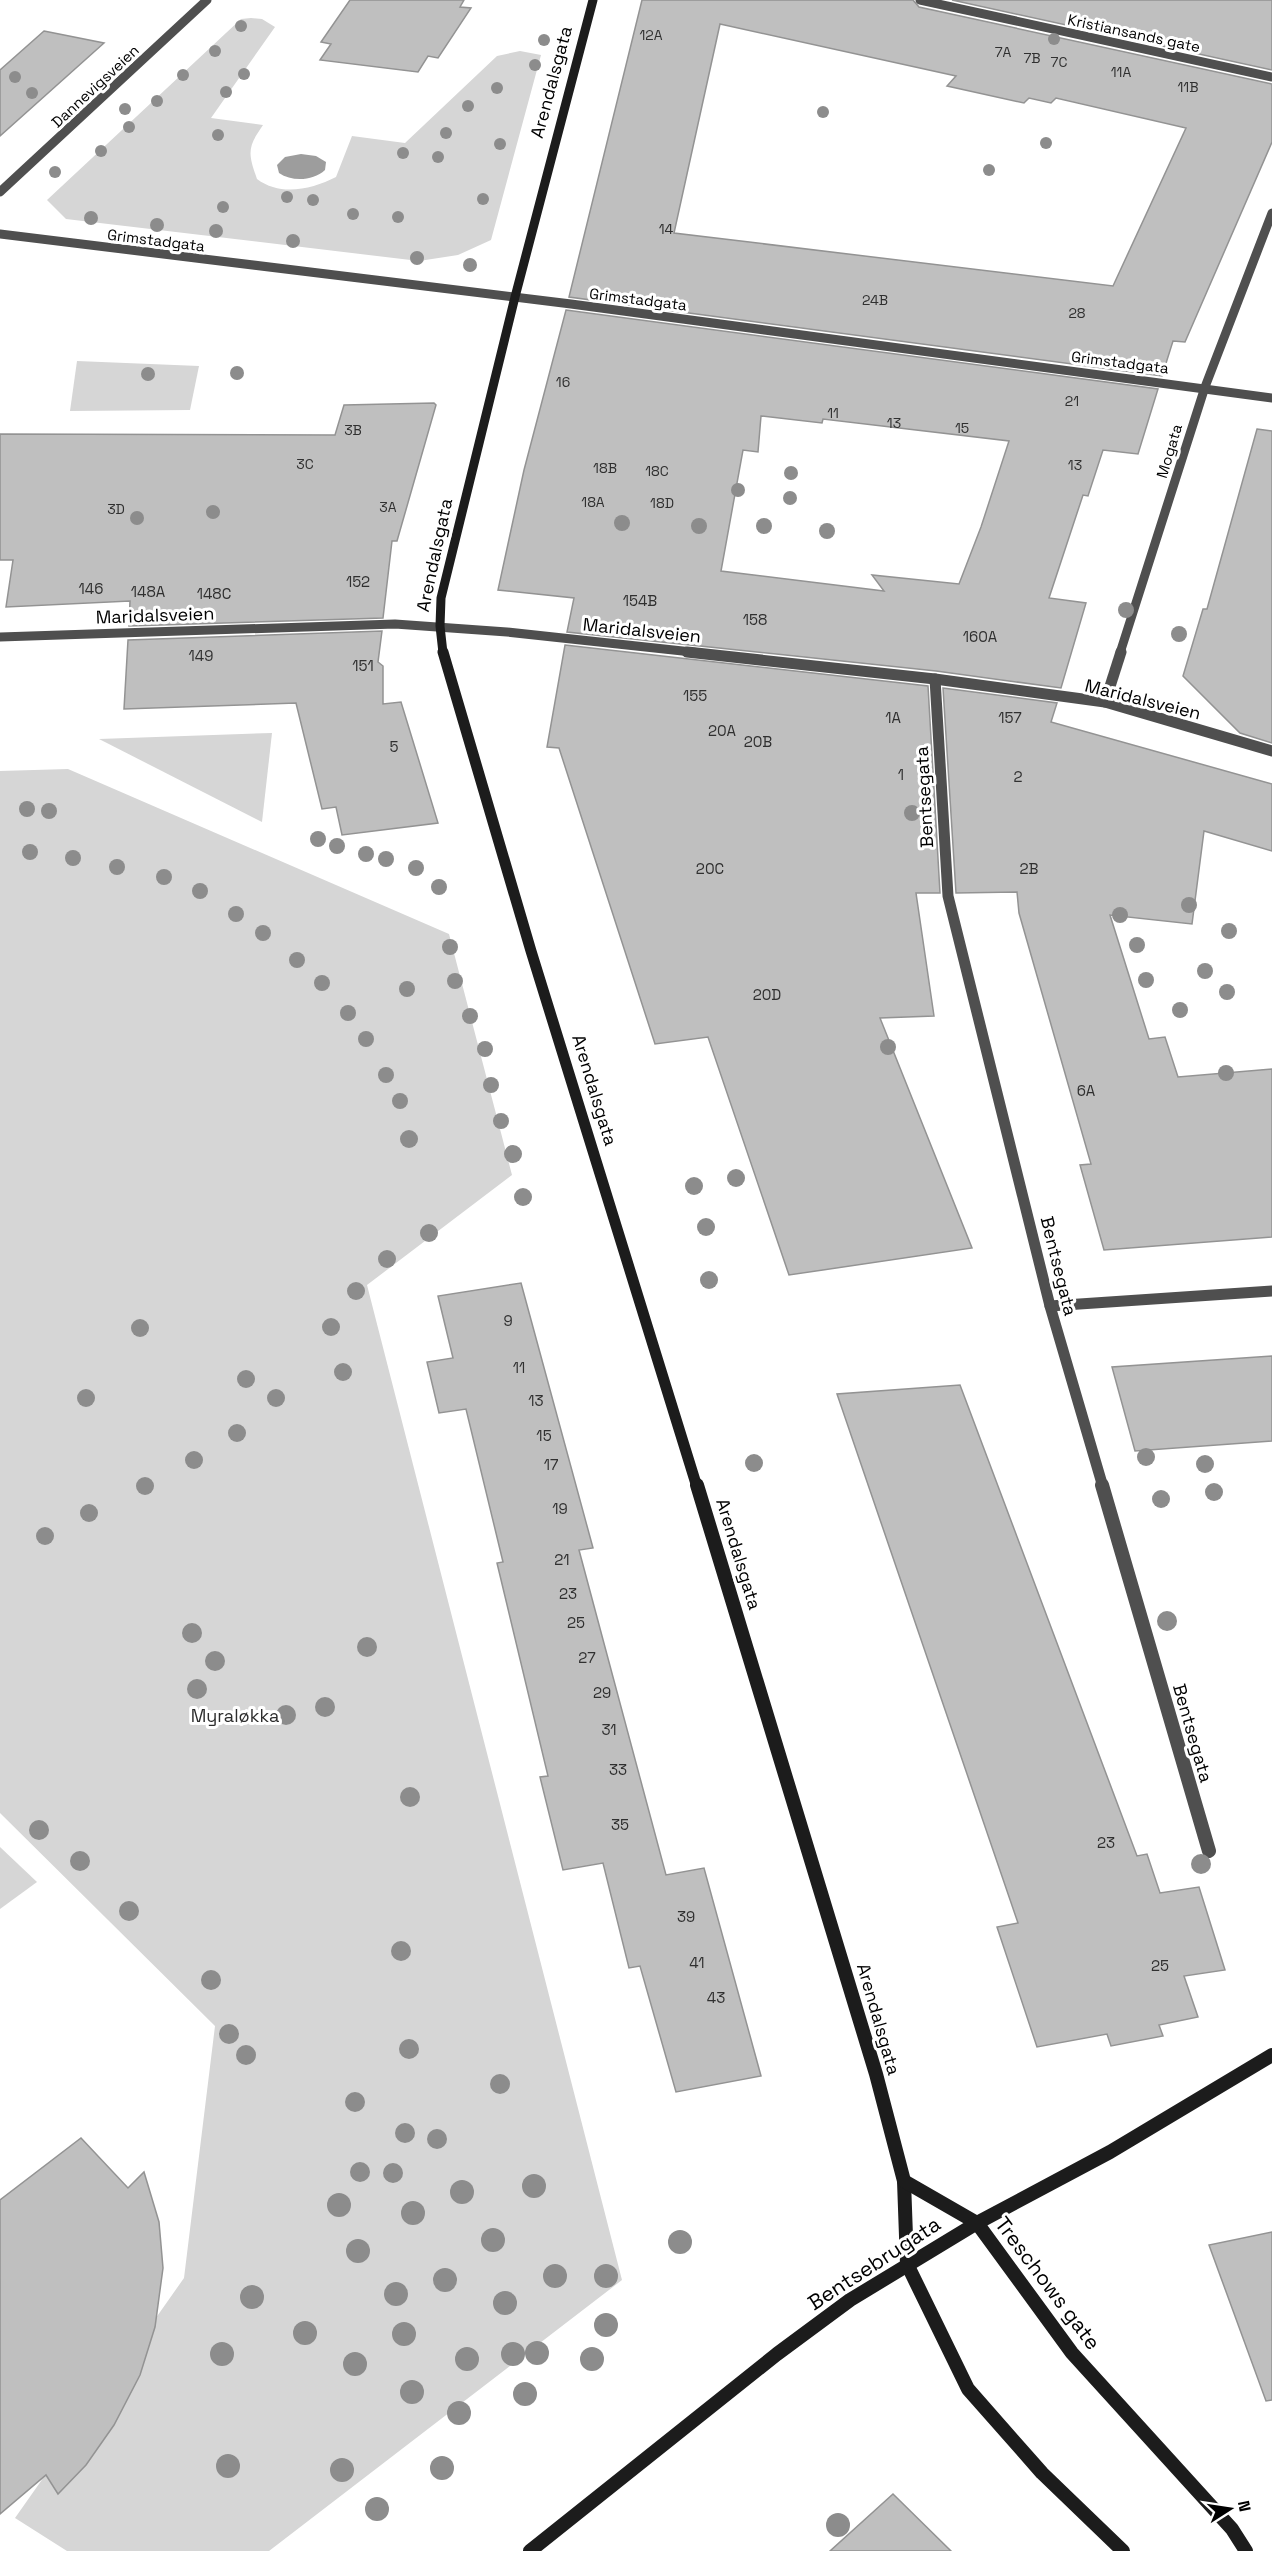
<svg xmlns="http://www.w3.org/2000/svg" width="1272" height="2551" viewBox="0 0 1272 2551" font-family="'Space Grotesk',sans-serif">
<rect width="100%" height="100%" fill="#fff"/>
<g fill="#d6d6d6">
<path d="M251,18L262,19L275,27L211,118L263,125C247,148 248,153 257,179C281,197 312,189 336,177L352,136L405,143L497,56L520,51L541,55L491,240L458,255L419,261L66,219L47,200L241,19Z"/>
<path d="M77,361L199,366L190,410L70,411Z"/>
<path d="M272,733L262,822L99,739Z"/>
<path d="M68,769L449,934L512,1175L367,1285L622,2280L269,2551H67L15,2518L184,2278L215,2026L0,1813V771Z"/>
<path d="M0,1847L37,1882L0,1909Z"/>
</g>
<path fill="#9d9d9d" d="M301,154L316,156L326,162L325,170C313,181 292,182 279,173L277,165L285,157Z"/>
<g fill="#bfbfbf" stroke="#939393" stroke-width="1.5" fill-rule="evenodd">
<path d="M350,0H464L460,7L471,8L438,58L428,56L418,72L320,60L331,44L321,42Z"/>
<path d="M642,0H913L919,7L1272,84V142L1185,342L1173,341L1162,376L569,297ZM720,24L956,76L947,86L1024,103L1029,98L1051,103L1056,98L1186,128L1113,286L674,233Z"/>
<path d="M952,0H1272V70Z"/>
<path d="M44,31L104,43L0,136V70Z"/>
<path d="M566,310L1158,389L1138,454L1103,450L1088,496L1083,495L1049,598L1086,603L1061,688L936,671L567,632L574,598L498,590L524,470ZM761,416L822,423L823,419L1009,441L981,527L959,584L872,575L884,591L721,571L743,450L758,452Z"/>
<path d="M434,403L436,405L397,541H392L383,618L129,626L130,601L6,607L13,560H0V434L335,435L344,405Z"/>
<path d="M1257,429L1272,431V743L1240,733L1183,676L1203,609H1207Z"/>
<path d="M382,631L378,662L383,666V704L401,702L438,823L342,835L336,807L322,809L296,703L124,709L128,640Z"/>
<path d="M565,645L928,686L940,893H916L934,1016L880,1018L972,1248L789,1275L708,1037L655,1044L559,748L547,747Z"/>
<path d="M943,688L1057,703L1051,722L1272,784V851L1204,831L1192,924L1110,915L1149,1039L1165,1037L1178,1077L1272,1069V1237L1104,1250L1080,1165L1091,1164L1019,913L1017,892L956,893Z"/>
<path d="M521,1283L593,1548L579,1550L666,1875L704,1868L761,2076L676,2092L640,1966L629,1968L603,1863L563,1870L540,1777L548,1776L497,1563L503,1562L466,1409L439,1413L427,1362L453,1358L438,1296Z"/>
<path d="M1272,1356V1441L1135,1451L1112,1367Z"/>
<path d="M960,1385L1137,1856L1147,1854L1160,1893L1199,1887L1225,1970L1184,1976L1198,2017L1159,2025L1163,2036L1111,2046L1107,2034L1037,2047L997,1927L1018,1923L837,1394Z"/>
<path d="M81,2138L128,2188L144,2172L159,2222L163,2268L155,2327L140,2375L114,2425L86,2465L58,2494L46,2475L0,2514V2200Z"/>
<path d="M1272,2232V2400L1266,2401L1209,2245Z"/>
<path d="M893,2494L951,2551H830Z"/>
</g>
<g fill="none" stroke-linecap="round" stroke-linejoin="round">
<g stroke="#4f4f4f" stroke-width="9">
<path d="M920,0L1272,77"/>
<path d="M0,192L207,0"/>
<path d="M0,234L571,304L1272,398"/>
<path d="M0,637L395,624L507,632L701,653"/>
<path d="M1120,653L1205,387L1272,213"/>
</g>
<g stroke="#4f4f4f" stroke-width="11">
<path d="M687,652L935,679L1105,702L1272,751"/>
<path d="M935,679L948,896L1050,1306L1103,1487"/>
<path d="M1105,702L1121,652"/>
<path d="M1050,1306L1272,1291"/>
</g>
<path stroke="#4f4f4f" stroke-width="14" d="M1102,1485L1209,1851"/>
<path stroke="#1c1c1c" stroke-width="9" d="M443,653L440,626L441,598L515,297L593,0"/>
<path stroke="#1c1c1c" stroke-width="11" d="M443,652L531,951L697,1487"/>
<g stroke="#1c1c1c" stroke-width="14">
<path d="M697,1485L876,2074L904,2181L907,2264L968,2389L1042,2473L1123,2551"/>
<path d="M904,2181L977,2223L1072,2353L1232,2529L1246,2551"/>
<path d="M530,2551L777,2354L850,2300L977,2223L1110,2152L1272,2055"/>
</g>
</g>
<g fill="#8c8c8c">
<circle cx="241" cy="26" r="6"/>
<circle cx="1054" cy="39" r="6"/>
<circle cx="544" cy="40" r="6"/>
<circle cx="215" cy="51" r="6"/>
<circle cx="535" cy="65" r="6"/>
<circle cx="244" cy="74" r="6"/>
<circle cx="183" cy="75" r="6"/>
<circle cx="15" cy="77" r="6"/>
<circle cx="497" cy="88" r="6"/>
<circle cx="226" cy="92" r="6"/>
<circle cx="32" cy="93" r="6"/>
<circle cx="157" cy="101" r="6"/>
<circle cx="468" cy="106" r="6"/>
<circle cx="125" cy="109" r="6"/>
<circle cx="823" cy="112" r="6"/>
<circle cx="129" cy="127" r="6"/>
<circle cx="446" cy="133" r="6"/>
<circle cx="218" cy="135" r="6"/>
<circle cx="1046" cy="143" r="6"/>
<circle cx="500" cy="144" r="6"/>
<circle cx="101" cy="151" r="6"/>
<circle cx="403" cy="153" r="6"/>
<circle cx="438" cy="157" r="6"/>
<circle cx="989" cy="170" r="6"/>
<circle cx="55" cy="172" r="6"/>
<circle cx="287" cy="197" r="6"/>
<circle cx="483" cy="199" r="6"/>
<circle cx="313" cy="200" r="6"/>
<circle cx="223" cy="207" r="6"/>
<circle cx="353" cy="214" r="6"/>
<circle cx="398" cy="217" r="6"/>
<circle cx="91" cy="218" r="7"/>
<circle cx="157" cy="225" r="7"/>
<circle cx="216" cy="231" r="7"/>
<circle cx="293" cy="241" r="7"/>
<circle cx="417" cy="258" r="7"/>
<circle cx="470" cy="265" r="7"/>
<circle cx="237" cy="373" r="7"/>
<circle cx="148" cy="374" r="7"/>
<circle cx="791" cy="473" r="7"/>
<circle cx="738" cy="490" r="7"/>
<circle cx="790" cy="498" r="7"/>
<circle cx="213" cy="512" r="7"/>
<circle cx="137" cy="518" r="7"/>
<circle cx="622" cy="523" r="8"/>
<circle cx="699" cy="526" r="8"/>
<circle cx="764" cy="526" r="8"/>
<circle cx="827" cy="531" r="8"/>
<circle cx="1126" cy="610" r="8"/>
<circle cx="1179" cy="634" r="8"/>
<circle cx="27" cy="809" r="8"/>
<circle cx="49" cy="811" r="8"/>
<circle cx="912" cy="813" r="8"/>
<circle cx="318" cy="839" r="8"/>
<circle cx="337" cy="846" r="8"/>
<circle cx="30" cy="852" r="8"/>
<circle cx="366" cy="854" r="8"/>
<circle cx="73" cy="858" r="8"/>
<circle cx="386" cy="859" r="8"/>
<circle cx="117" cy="867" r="8"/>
<circle cx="416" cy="868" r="8"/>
<circle cx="164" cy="877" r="8"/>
<circle cx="439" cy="887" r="8"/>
<circle cx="200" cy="891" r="8"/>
<circle cx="1189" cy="905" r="8"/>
<circle cx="236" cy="914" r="8"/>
<circle cx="1120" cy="915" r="8"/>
<circle cx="1229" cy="931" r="8"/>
<circle cx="263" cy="933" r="8"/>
<circle cx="1137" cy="945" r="8"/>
<circle cx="450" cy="947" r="8"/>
<circle cx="297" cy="960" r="8"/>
<circle cx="1205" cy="971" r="8"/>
<circle cx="1146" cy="980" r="8"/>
<circle cx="455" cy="981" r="8"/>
<circle cx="322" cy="983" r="8"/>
<circle cx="407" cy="989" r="8"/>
<circle cx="1227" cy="992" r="8"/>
<circle cx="1180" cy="1010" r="8"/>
<circle cx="348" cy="1013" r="8"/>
<circle cx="470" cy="1016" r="8"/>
<circle cx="366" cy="1039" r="8"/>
<circle cx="888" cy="1047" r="8"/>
<circle cx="485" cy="1049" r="8"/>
<circle cx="1226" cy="1073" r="8"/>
<circle cx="386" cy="1075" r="8"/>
<circle cx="491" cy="1085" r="8"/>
<circle cx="400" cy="1101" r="8"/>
<circle cx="501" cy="1121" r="8"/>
<circle cx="409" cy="1139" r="9"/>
<circle cx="513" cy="1154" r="9"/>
<circle cx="736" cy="1178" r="9"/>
<circle cx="694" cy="1186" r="9"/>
<circle cx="523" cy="1197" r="9"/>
<circle cx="706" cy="1227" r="9"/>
<circle cx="429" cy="1233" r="9"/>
<circle cx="387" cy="1259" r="9"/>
<circle cx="709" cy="1280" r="9"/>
<circle cx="356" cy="1291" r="9"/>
<circle cx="331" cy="1327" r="9"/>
<circle cx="140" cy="1328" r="9"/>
<circle cx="343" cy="1372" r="9"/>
<circle cx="246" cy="1379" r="9"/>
<circle cx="86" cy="1398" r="9"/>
<circle cx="276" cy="1398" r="9"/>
<circle cx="237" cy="1433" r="9"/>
<circle cx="1146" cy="1457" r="9"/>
<circle cx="194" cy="1460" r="9"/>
<circle cx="754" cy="1463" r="9"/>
<circle cx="1205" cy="1464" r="9"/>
<circle cx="145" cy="1486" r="9"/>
<circle cx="1214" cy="1492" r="9"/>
<circle cx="1161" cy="1499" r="9"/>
<circle cx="89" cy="1513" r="9"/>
<circle cx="45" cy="1536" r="9"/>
<circle cx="1167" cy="1621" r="10"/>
<circle cx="192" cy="1633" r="10"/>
<circle cx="367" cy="1647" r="10"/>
<circle cx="215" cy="1661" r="10"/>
<circle cx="197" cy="1689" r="10"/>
<circle cx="325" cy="1707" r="10"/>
<circle cx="286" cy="1715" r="10"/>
<circle cx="410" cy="1797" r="10"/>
<circle cx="39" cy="1830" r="10"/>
<circle cx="80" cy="1861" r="10"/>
<circle cx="1201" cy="1864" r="10"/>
<circle cx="129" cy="1911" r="10"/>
<circle cx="401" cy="1951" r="10"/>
<circle cx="211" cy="1980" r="10"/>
<circle cx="229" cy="2034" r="10"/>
<circle cx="409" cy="2049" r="10"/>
<circle cx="246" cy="2055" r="10"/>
<circle cx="500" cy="2084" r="10"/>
<circle cx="355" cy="2102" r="10"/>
<circle cx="405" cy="2133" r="10"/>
<circle cx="437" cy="2139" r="10"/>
<circle cx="360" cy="2172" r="10"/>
<circle cx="393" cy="2173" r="10"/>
<circle cx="534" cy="2186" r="12"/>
<circle cx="462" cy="2192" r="12"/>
<circle cx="339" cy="2205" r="12"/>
<circle cx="413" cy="2213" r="12"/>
<circle cx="493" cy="2240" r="12"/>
<circle cx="680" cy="2242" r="12"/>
<circle cx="358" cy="2251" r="12"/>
<circle cx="555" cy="2276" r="12"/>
<circle cx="606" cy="2276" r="12"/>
<circle cx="445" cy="2280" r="12"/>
<circle cx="396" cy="2294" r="12"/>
<circle cx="252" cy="2297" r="12"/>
<circle cx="505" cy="2303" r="12"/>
<circle cx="606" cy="2325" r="12"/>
<circle cx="305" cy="2333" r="12"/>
<circle cx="404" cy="2334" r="12"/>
<circle cx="537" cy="2353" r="12"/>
<circle cx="222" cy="2354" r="12"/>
<circle cx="513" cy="2354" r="12"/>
<circle cx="467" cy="2359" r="12"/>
<circle cx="592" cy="2359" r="12"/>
<circle cx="355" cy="2364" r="12"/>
<circle cx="412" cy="2392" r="12"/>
<circle cx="525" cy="2394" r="12"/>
<circle cx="459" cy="2413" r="12"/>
<circle cx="228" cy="2466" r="12"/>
<circle cx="442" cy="2468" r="12"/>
<circle cx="342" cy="2470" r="12"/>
<circle cx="377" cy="2509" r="12"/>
<circle cx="838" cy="2525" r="12"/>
</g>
<g text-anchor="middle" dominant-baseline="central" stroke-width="6" stroke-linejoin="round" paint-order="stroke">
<g font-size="14" fill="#303030">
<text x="651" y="35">12A</text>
<text x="1003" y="52">7A</text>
<text x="1032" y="58">7B</text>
<text x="1059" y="62">7C</text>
<text x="1121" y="72">11A</text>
<text x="1188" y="87">11B</text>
<text x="666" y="229">14</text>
<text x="875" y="300">24B</text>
<text x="1077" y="313">28</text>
<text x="563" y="382">16</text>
<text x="1072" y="401">21</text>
<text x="833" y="413">11</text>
<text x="894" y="423">13</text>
<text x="962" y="428">15</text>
<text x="353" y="430">3B</text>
<text x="305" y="464">3C</text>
<text x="1075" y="465">13</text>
<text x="605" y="468">18B</text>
<text x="657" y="471">18C</text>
<text x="593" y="502">18A</text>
<text x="662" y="503">18D</text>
<text x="388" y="507">3A</text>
<text x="116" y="509">3D</text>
</g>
<g font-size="15" fill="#000" stroke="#fff">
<text transform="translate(1134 33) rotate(12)">Kristiansands gate</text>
<text transform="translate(95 86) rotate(-43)">Dannevigsveien</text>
<text transform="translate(156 240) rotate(7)">Grimstadgata</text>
<text transform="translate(638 299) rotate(7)">Grimstadgata</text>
<text transform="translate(1120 362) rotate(7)">Grimstadgata</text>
<text transform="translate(1169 451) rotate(-73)">Mogata</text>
</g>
<g font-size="15" fill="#303030">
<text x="358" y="581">152</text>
<text x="91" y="588">146</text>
<text x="148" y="591">148A</text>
<text x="214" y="593">148C</text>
<text x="640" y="600">154B</text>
<text x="755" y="619">158</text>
<text x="980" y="636">160A</text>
<text x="201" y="655">149</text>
<text x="363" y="665">151</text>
<text x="695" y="695">155</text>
<text x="893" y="717">1A</text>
<text x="1010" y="717">157</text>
<text x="722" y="730">20A</text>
<text x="758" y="741">20B</text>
<text x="394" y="746">5</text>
<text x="901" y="774">1</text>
<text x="1018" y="776">2</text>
<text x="710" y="868">20C</text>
<text x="1029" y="868">2B</text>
<text x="767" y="994">20D</text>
<text x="1086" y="1090">6A</text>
<text x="508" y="1320">9</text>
<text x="519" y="1367">11</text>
<text x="536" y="1400">13</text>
<text x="544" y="1435">15</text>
<text x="551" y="1464">17</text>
<text x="560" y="1508">19</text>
<text x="562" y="1559">21</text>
<text x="568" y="1593">23</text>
<text x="576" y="1622">25</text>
<text x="587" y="1657">27</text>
<text x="602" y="1692">29</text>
<text x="609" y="1729">31</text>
<text x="618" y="1769">33</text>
<text x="620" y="1824">35</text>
<text x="1106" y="1842">23</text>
<text x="686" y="1916">39</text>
<text x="697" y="1962">41</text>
<text x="1160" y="1965">25</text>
<text x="716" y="1997">43</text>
</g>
<g font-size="18" fill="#000" stroke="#fff">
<text transform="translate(551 82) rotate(-75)">Arendalsgata</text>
<text transform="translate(434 555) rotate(-78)">Arendalsgata</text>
<text transform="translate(155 615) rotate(-2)">Maridalsveien</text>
<text transform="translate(642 630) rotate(6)">Maridalsveien</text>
<text transform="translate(1143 699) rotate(14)">Maridalsveien</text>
<text transform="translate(924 797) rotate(-93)">Bentsegata</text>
<text transform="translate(595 1090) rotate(73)">Arendalsgata</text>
<text transform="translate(1059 1266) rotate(76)">Bentsegata</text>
<text transform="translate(739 1554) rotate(73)">Arendalsgata</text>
<text transform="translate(1193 1733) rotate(74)">Bentsegata</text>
<text transform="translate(879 2019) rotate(74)">Arendalsgata</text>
</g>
<g font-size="18" fill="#2d2d2d" stroke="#fff">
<text x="235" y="1715">Myraløkka</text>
</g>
<g font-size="21" fill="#000" stroke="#fff">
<text transform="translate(874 2263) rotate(-33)">Bentsebrugata</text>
<text transform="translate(1048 2283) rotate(53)">Treschows gate</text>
</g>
</g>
<g transform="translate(1230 2509) rotate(78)" stroke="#ffffff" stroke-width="4.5" paint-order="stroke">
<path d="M0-4.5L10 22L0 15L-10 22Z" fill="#000000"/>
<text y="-9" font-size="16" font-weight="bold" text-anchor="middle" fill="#000000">N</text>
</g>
</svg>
